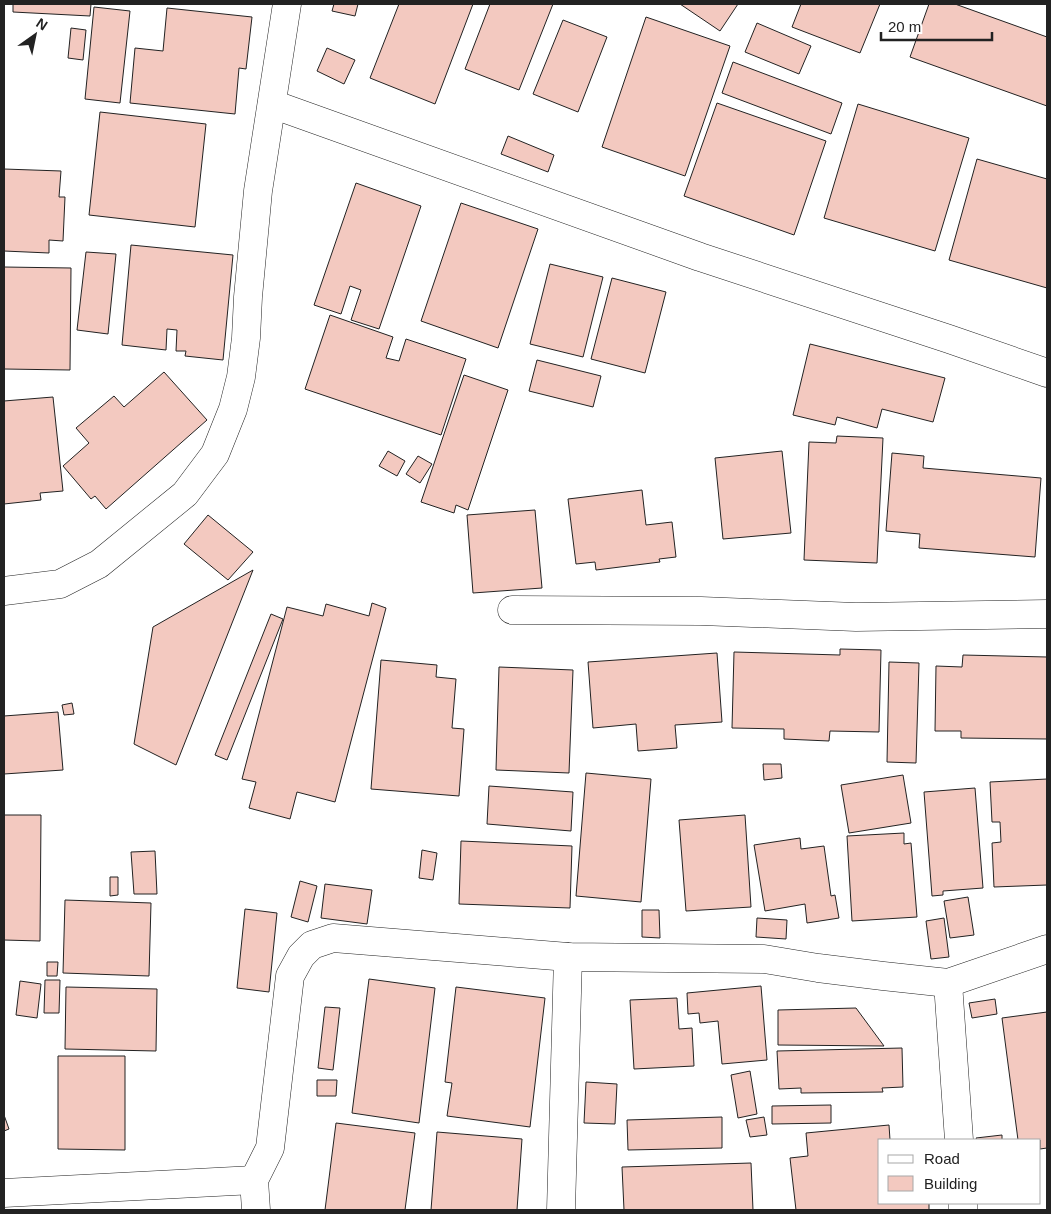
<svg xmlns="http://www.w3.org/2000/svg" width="1051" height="1214" viewBox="0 0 1051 1214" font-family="Arial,sans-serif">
<rect width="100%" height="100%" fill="#fff"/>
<g fill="#f3c9c0" stroke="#222">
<path d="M13,4H91L90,16L13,12Z"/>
<path d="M334,4H358L355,16L332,11Z"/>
<path d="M399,4H473L435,104L370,78Z"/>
<path d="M490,4H553L519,90L465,69Z"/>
<path d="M680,4H738L720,31Z"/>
<path d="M801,4H880L860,53L792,27Z"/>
<path d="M929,4H955L1047,37V106L910,57Z"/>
<path d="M94,7L130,11L120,103L85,99Z"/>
<path d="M167,8L252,17L246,69L239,68L235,114L130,103L135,48L163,51Z"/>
<path d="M646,17L730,46L685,176L602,147Z"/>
<path d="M563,20L607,37L578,112L533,94Z"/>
<path d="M757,23L811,46L799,74L745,52Z"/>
<path d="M71,28L86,30L83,60L68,58Z"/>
<path d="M327,48L355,60L344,84L317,71Z"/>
<path d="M733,62L842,103L831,134L722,93Z"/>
<path d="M717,103L826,141L794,235L684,196Z"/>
<path d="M858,104L969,138L935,251L824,218Z"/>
<path d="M100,112L206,124L195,227L89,215Z"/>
<path d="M508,136L554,155L548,172L501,154Z"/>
<path d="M977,159L1047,179V288L949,260Z"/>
<path d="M4,169L61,171L59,197H65L63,241L49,240V253L4,251Z"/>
<path d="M356,183L421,206L379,329L351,320L361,290L350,286L341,314L314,305Z"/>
<path d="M461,203L538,229L498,348L421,321Z"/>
<path d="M131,245L233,255L223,360L185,356L186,351H176L177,330L167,329L166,350L122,345Z"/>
<path d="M86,252L116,254L108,334L77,330Z"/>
<path d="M550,264L603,277L583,357L530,344Z"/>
<path d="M4,267L71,268L70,370L4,369Z"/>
<path d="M612,278L666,292L645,373L591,359Z"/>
<path d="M330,315L393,337L386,358L399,361L406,339L466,359L441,435L305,389Z"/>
<path d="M810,344L945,378L933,422L882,409L877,428L837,417L835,425L793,415Z"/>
<path d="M537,360L601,376L593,407L529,391Z"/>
<path d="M164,372L207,420L106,509L95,496L91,499L63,466L89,443L76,428L114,396L124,407Z"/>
<path d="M464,375L508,390L468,510L456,505L454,513L421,502Z"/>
<path d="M53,397L63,491L40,493L41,500L4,504V401Z"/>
<path d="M837,436L883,438L877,563L804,560L809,442L836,443Z"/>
<path d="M388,451L405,461L397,476L379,466Z"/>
<path d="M782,451L791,533L723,539L715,458Z"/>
<path d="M892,453L924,456L923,468L1041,478L1035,557L919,548L920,534L886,531Z"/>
<path d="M418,456L432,464L420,483L406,474Z"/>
<path d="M642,490L646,525L672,522L676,557L659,559L660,562L596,570L595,562L576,564L568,499Z"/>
<path d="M535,510L542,588L473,593L467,515Z"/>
<path d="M208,515L253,552L228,580L184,544Z"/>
<path d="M253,570L176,765L134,744L153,627Z"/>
<path d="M372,603L386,608L335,802L297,792L290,819L249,808L256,782L242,779L287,607L323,616L326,604L369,616Z"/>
<path d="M271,614L283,619L227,760L215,755Z"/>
<path d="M840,649L881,650L879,732L830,731L829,741L784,739V729L732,728L734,652L840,655Z"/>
<path d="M717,653L722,722L675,725L677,748L638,751L636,724L593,728L588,662Z"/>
<path d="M963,655L1047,657V739L961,738V731H935L936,666L962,667Z"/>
<path d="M381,660L437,665L436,677L456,679L452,728L464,729L459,796L371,789Z"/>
<path d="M889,662L919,663L916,763L887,762Z"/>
<path d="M499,667L573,670L569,773L496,770Z"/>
<path d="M72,703L74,714L64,715L62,705Z"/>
<path d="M58,712L63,770L4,774V716Z"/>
<path d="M763,764H781L782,778L764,780Z"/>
<path d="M586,773L651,779L641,902L576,896Z"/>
<path d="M903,775L911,823L849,833L841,785Z"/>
<path d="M1047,779V885L994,887L992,843L1001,842L1000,822H992L990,782Z"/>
<path d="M489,786L573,792L571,831L487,824Z"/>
<path d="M975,788L983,888L943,891V895L932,896L924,792Z"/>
<path d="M4,815H41L40,941L4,940Z"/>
<path d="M745,815L751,907L686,911L679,820Z"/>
<path d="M904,833V844L911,843L917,917L852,921L847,836Z"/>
<path d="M800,838L801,849L824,846L831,896L835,895L839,918L807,923L805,904L765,911L754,845Z"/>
<path d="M461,841L572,846L570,908L459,904Z"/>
<path d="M422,850L437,853L433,880L419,878Z"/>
<path d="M155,851L157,894H134L131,852Z"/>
<path d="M110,877H118V895L110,896Z"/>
<path d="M300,881L317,886L308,922L291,917Z"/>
<path d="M325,884L372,890L367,924L321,918Z"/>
<path d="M968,897L974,935L950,938L944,901Z"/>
<path d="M65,900L151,903L149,976L63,973Z"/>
<path d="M245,909L277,913L269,992L237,988Z"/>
<path d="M642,910H659L660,938L642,937Z"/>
<path d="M757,918L787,920L786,939L756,937Z"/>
<path d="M944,918L949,957L931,959L926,921Z"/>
<path d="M47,962H58L57,976H47Z"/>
<path d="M369,979L435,988L419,1123L352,1113Z"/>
<path d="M45,980H60L59,1013H44Z"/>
<path d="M20,981L41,984L37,1018L16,1015Z"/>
<path d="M761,986L767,1060L722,1064L718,1021L700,1023L699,1013L688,1014L687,993Z"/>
<path d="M66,987L157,989L156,1051L65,1049Z"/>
<path d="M456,987L545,998L530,1127L447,1116L452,1083L445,1082Z"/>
<path d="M677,998L679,1029L692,1028L694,1066L634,1069L630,1000Z"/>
<path d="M995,999L997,1014L972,1018L969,1003Z"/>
<path d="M325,1007L340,1008L333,1070L318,1068Z"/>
<path d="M856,1008L884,1046L778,1045V1010Z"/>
<path d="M1047,1012V1148L1040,1149V1140H1018L1002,1018Z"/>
<path d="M902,1048L903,1087L882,1088L883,1092L801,1093V1088L779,1089L777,1051Z"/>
<path d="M58,1056H125V1150L58,1149Z"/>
<path d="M750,1071L757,1114L738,1118L731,1075Z"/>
<path d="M317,1080H337L336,1096H317Z"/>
<path d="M586,1082L617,1084L615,1124L584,1123Z"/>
<path d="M831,1105V1123L772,1124V1106Z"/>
<path d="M4,1115L9,1129L4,1131Z"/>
<path d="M722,1117V1148L628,1150L627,1120Z"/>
<path d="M764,1117L767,1135L750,1137L746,1120Z"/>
<path d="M336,1123L415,1133L405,1210H325Z"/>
<path d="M889,1125L890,1140H880V1203H929V1210H796L790,1158L808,1156L806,1133Z"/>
<path d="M437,1132L522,1139L517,1210H431Z"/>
<path d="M1002,1135V1140H977L976,1138Z"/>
<path d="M751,1163L753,1210H624L622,1167Z"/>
</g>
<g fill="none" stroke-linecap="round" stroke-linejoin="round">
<defs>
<g id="street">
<path d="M272,104L700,257L949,339L1047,373"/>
<path d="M4,591L60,584L99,564L185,494L215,454L233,409L241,377L246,338L248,297L258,191L287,4"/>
<path d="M512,610L701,611L856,617L1047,614"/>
<path d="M948,983L959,1140"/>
<path d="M4,1193L254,1180"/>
<path d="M963,1203V1210"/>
<path d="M256,1210L254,1180L270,1148L290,976L301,956L312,945L333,938L568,957L764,959L818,968L883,976L948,983L1047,949"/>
<path d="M561,1210L568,957"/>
</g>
</defs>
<use href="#street" stroke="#222" stroke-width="29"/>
<use href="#street" stroke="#fff" stroke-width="28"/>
</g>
<rect width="1051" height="1214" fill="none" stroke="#222222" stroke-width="10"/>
<rect x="878" y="1139" width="162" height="65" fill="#ffffff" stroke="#a7a7a7"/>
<rect x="888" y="1155" width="25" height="8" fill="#ffffff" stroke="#a7a7a7"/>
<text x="924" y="1164" font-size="15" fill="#222222">Road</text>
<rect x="888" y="1176" width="25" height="15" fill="#f3c9c0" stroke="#a7a7a7"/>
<text x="924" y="1189" font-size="15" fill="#222222">Building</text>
<g transform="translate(35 35) rotate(33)" stroke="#ffffff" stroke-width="4" paint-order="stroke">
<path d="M0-4L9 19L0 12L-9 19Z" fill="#222222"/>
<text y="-8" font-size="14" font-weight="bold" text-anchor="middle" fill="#222222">N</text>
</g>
<path d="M881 32v8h111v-8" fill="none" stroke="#222222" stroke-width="2.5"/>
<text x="888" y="32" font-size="15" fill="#222222" stroke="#ffffff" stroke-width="4" paint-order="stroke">20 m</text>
</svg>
